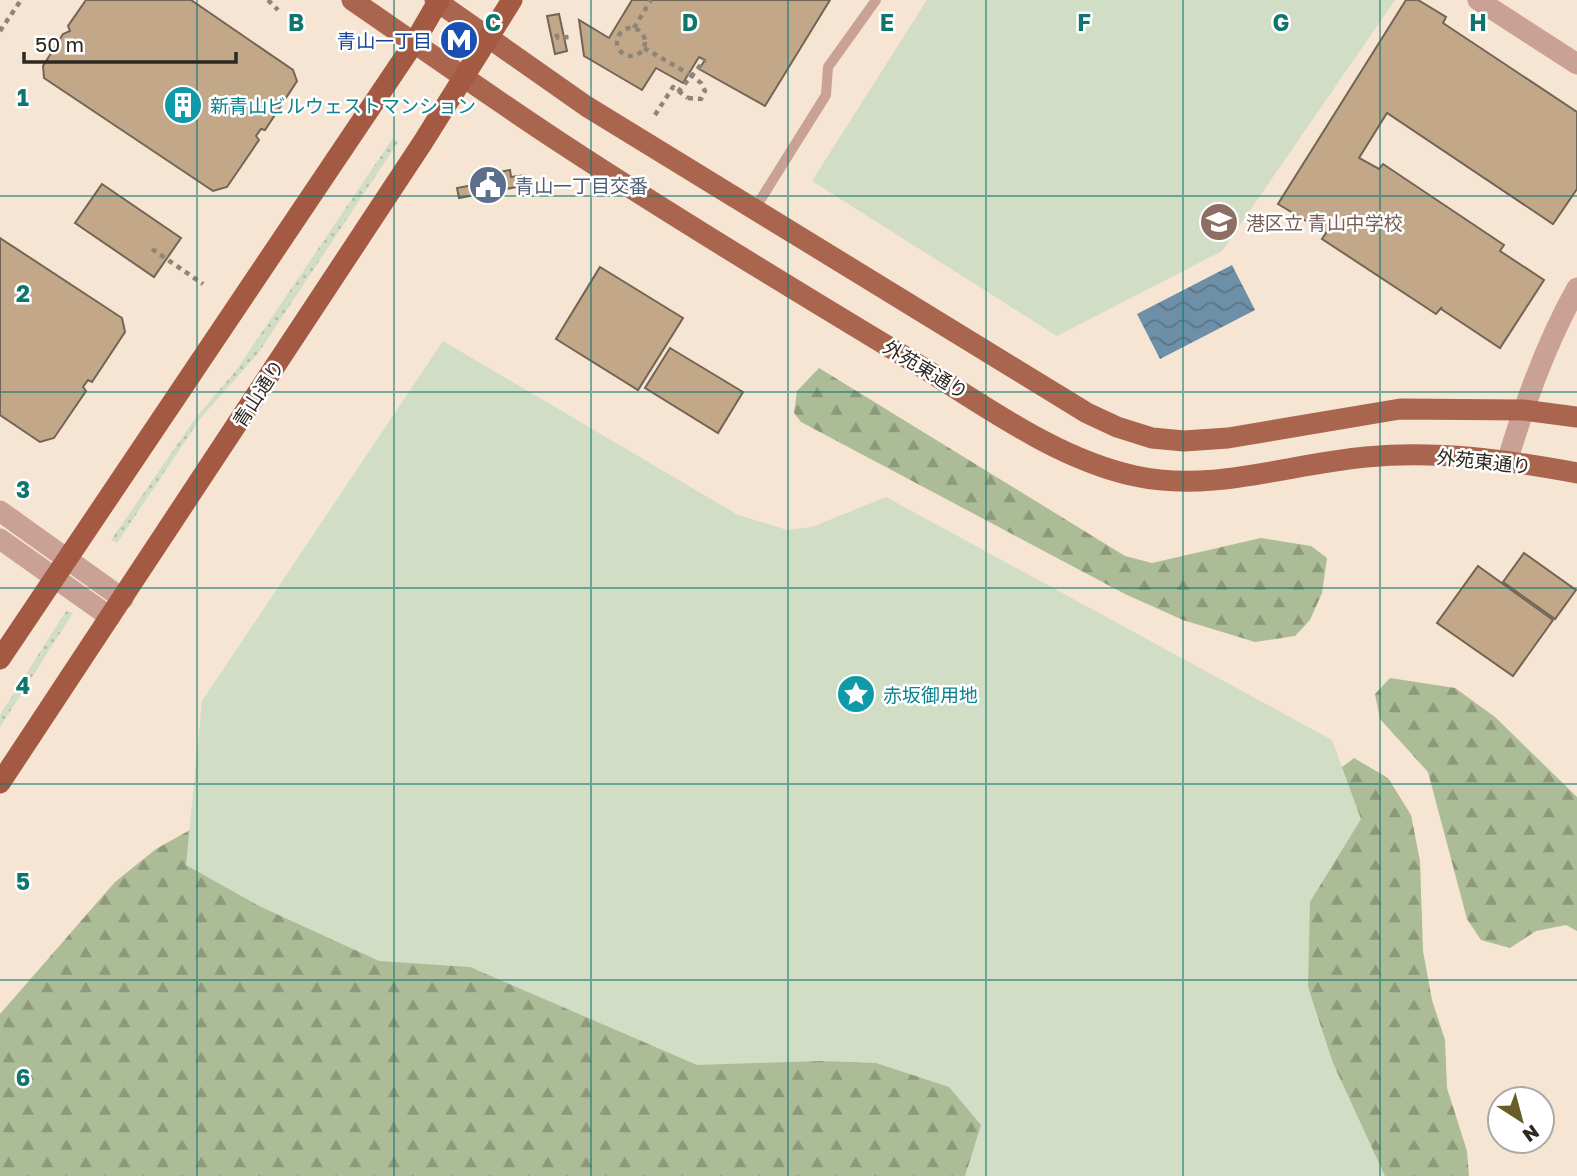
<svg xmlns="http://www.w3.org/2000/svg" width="1577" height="1176" viewBox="0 0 1577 1176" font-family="'Golos Text','Noto Sans JP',sans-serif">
<defs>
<pattern id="grass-dots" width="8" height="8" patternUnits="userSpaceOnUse" patternTransform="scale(1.75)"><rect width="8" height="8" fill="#d2ddc5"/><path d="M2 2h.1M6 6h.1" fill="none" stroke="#b5bea9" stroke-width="1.8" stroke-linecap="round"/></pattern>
<pattern id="forest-firs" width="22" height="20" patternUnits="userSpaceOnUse" patternTransform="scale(1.75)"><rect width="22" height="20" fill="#acbc97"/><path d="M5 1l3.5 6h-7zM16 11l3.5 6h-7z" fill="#8c997b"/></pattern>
<pattern id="water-waves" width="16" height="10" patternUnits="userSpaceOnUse" patternTransform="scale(1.75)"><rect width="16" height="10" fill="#6e8fa8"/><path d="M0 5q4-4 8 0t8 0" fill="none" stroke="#5b7588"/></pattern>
</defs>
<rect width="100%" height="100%" fill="#f5e5d2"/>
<g fill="url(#grass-dots)">
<path d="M393,138L398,142L259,352L200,419L117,543L111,540L195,419L237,369Z"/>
<path d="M66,611L73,613L0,727V715Z"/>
</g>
<g fill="url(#forest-firs)">
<path d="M819,368L1125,556L1152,563L1261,538L1311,546L1327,558L1322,593L1310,620L1295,636L1255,642L1183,620L1125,594L801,422L794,413L797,391Z"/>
<path d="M1390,678L1455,688L1495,717L1577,797V931L1566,925L1536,931L1510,948L1481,940L1467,919L1428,772L1380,719L1375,694Z"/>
<path d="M1354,758L1388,778L1411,815L1420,861L1423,951L1432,1000L1445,1040L1447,1088L1467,1151L1469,1176H1350L1259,907L1316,787Z"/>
<path d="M197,826L922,1041L1036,1176H0V1014L115,882L156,849Z"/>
</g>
<g fill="#d2ddc5">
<path d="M927,0H1395L1222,251L1057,336L812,181Z"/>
<path d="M443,341L738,515L787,530L812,527L886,497L1332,740L1361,819L1310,902L1308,987L1333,1063L1385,1176H965L981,1125L949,1087L876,1063L821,1061L697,1065L470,967L379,961L259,906L186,865L202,701Z"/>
</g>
<path fill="url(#water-waves)" d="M1232,265L1255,310L1160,359L1137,314Z"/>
<g fill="#c2a888" stroke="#736555" stroke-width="2">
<path d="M86,0H191L293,70L297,81L265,130L261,129L256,136L259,140L227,187L213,191L44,78L43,66L63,34L70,31L68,26Z"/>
<path d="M632,0H830L765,106L699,69L705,60L699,57L683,83L656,68L642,90L584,56L579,20L609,38Z"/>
<path d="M1406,0H1418L1446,17L1443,23L1577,112V189L1553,224L1387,113L1359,158L1379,169L1383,164L1504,245L1500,251L1544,280L1500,348L1441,309L1442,307L1436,314L1322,239L1326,233L1278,204Z"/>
<path d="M559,14L567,51L555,54L547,16Z"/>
<path d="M510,170L511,177L525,175L527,185L459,198L457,188L489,182L488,174Z"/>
<path d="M102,184L181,238L154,277L75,223Z"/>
<path d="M0,238L122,318L125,332L92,382L88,380L83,387L86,391L54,438L40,442L0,415Z"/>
<path d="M600,267L683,318L638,390L556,339Z"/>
<path d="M670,348L743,392L718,433L645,388Z"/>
<path d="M1524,553L1576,590L1555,619L1503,582Z"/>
<path d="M1478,566L1553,620L1513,676L1437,623Z"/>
</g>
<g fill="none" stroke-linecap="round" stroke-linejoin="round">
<g stroke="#8f8478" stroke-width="4.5" stroke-dasharray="5 5" stroke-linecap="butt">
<path d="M268,0L278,10"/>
<path d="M634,28L651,0"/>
<circle cx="631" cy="42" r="14"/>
<path d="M0,31L21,0"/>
<path d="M556,34L558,38L569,37"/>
<path d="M644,48L689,74"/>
<path d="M678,92L705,60"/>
<path d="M655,115L673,87L688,98"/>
<path d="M152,249L203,284"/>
</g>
<path stroke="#c9a195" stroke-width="10" d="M754,210L826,95L828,67L876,0"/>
<g stroke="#c9a195" stroke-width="21">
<path d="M1478,0L1577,64"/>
<path d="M1507,462C1525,402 1546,343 1577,288"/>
</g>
<g stroke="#c9a195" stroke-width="21">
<path d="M0,511L123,599"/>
<path d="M0,539L110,617"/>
</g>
<g stroke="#aa654f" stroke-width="21">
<path d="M352,0C422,48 491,97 561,143C672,216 786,285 899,353C973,397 1051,458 1135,476C1212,493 1289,464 1366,457C1438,450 1507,460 1577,473"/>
<path d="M435,0L586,106L1087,413L1117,427L1152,438L1184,441L1228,438L1400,409L1523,410L1577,417"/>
</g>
<g stroke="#a45942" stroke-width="21">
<path d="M0,659L414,43L439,0"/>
<path d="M0,783L423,142L512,0"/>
</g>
<path stroke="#8f8478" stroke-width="4.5" stroke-dasharray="5 5" stroke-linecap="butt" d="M688,98L701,99L705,91L701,83L689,74"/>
</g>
<path fill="none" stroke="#0f766e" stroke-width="2" stroke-opacity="0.55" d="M197,0V1176M394,0V1176M591,0V1176M788,0V1176M986,0V1176M1183,0V1176M1380,0V1176M0,196H1577M0,392H1577M0,588H1577M0,784H1577M0,980H1577"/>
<defs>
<symbol id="metro-disc" viewBox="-11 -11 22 22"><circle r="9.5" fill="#1a4fb4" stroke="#fff"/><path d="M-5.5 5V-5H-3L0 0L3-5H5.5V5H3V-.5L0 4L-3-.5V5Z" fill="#fff"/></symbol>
<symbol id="building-disc" viewBox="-11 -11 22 22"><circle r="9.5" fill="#0f9aa8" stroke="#fff"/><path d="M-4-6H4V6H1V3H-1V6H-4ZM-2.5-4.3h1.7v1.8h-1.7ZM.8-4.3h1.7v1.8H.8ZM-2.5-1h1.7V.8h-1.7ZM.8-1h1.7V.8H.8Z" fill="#fff"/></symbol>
<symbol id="civic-disc" viewBox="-11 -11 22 22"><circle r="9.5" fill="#5c6f8a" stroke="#fff"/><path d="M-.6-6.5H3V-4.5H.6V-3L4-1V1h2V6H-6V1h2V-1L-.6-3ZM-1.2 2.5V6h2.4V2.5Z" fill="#fff"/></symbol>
<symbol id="school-disc" viewBox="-11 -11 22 22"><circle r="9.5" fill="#8d6e63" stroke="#fff"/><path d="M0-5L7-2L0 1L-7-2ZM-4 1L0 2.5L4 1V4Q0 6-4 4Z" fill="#fff"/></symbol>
<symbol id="sight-disc" viewBox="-11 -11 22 22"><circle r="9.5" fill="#0f9aa8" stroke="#fff"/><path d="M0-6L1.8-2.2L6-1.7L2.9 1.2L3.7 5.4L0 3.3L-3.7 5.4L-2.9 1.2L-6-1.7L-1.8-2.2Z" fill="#fff"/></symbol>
</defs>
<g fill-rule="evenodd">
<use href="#metro-disc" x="437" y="18" width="44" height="44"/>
<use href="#building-disc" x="161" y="83" width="44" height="44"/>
<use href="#civic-disc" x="466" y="163" width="44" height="44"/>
<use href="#school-disc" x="1197" y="200" width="44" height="44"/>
<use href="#sight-disc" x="834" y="672" width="44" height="44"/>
</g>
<g text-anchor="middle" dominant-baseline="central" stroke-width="5" stroke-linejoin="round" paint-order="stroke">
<g font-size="19" fill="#164399" stroke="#fff" text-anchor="end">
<text x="432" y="40">青山一丁目</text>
</g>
<g font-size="19" fill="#0d838f" stroke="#fff" text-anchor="start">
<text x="210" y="105">新青山ビルウェストマンション</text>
<text x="883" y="694">赤坂御用地</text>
</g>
<g font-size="19" fill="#4e5e75" stroke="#fff" text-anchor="start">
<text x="515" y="185">青山一丁目交番</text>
</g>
<g font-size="19" fill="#785e54" stroke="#fff" text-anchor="start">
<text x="1246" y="222">港区立 青山中学校</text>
</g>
<g font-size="19" fill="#2d2821" stroke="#fff">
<text transform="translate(926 369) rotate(31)">外苑東通り</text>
<text transform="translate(258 393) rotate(-57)">青山通り</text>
<text transform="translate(1484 461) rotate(6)">外苑東通り</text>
</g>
</g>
<g font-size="23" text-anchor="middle" font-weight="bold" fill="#0f766e" stroke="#fff" stroke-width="5" stroke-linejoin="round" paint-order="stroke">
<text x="296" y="31">B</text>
<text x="493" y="31">C</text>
<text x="690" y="31">D</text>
<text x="887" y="31">E</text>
<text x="1084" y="31">F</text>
<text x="1281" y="31">G</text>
<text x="1478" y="31">H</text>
<text x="23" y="106">1</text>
<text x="23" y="302">2</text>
<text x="23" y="498">3</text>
<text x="23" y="694">4</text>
<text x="23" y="890">5</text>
<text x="23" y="1086">6</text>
</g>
<g transform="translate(1521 1120) rotate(144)"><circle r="33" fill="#ffffff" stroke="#aba9a6" stroke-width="2"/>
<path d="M0-5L12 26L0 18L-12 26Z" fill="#685c29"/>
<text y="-10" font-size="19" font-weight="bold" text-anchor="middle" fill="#2d2821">N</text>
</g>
<path d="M24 52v10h212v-10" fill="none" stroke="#2d2821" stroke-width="3.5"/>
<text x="35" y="52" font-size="21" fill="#2d2821" stroke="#ffffff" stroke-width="5" paint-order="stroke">50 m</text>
</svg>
